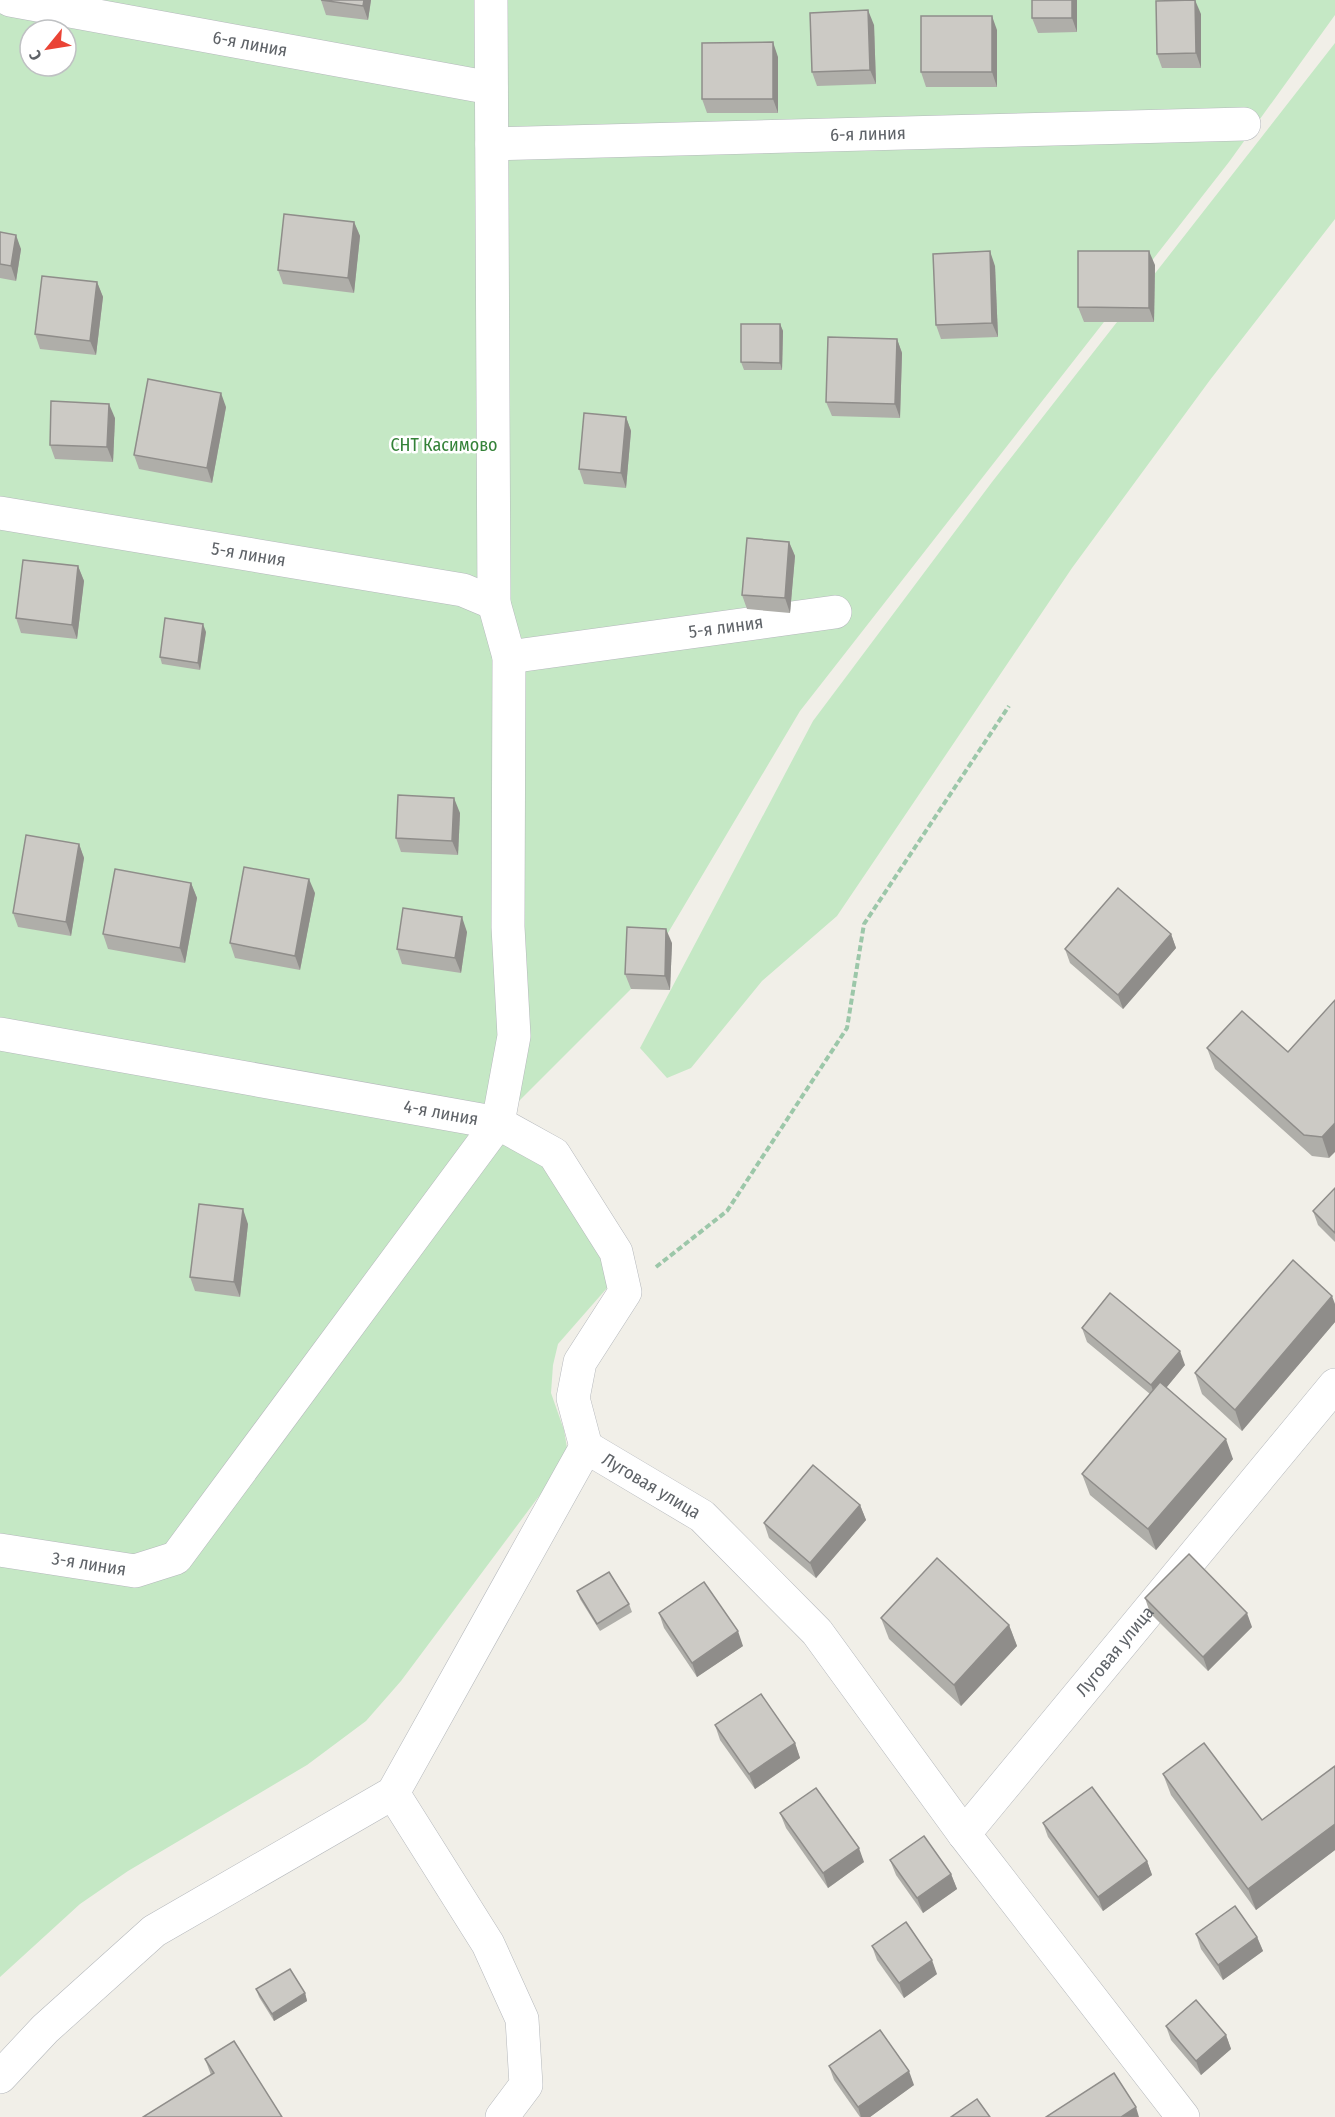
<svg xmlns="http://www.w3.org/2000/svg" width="1335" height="2117" viewBox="0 0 1335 2117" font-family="'Fira Sans Condensed',sans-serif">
<rect width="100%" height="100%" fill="#f1efe8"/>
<g fill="#c5e8c5" fill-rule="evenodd">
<path d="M0,0H1335V15L1229,162L800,711L640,980L515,1105L508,1137L546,1165L604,1254L608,1271L607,1288L558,1344L553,1365L551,1393L564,1430L567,1448L563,1464L401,1681L366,1721L307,1765L128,1871L80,1904L0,1977ZM30,30H66V66H30Z"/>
<path d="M1335,43V219L1210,380L1072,568L837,916L762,981L691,1068L667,1078L640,1048L813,721L992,482Z"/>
</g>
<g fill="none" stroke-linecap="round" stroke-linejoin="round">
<defs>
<g id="minor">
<path id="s1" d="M10,0L491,88"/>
<path id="s2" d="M492,144L1244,124"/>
<path id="s3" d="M0,513L463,590L494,603"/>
<path id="s4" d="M509,657L835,612"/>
<path id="s5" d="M0,1034L498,1123L554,1154L616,1252L625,1292L580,1362L573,1398L586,1447"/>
<path id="s6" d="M586,1447L702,1516L817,1632L964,1834L1183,2117"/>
<path id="s7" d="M0,1550L135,1571L176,1558L498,1123L514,1036L508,927L509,657L494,603L491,0"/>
<path d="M393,1793L488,1944L522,2019L526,2085L502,2117"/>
<path id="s8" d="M964,1834L1335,1385"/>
<path d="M0,2077L45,2029L154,1931L393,1793L586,1447"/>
</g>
</defs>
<use href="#minor" stroke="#b5b8bc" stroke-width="34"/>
<path stroke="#9cc7a9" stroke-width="4" stroke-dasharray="6 3" stroke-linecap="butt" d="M656,1267L727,1211L847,1028L864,924L1009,706"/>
<use href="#minor" stroke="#fff" stroke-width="33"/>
</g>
<g fill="#afaea9">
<path d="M321,0H371L368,20L326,15Z"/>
<path d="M1032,0H1077V32L1038,33L1032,18Z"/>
<path d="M1201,14V68H1162L1157,54Z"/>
<path d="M874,25L876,84L817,86L812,72Z"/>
<path d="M997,30V87H926L921,72Z"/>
<path d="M778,57V113H707L702,99Z"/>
<path d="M354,222L360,236L354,293L283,284L278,270Z"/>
<path d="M0,232L21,249L16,281L0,278Z"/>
<path d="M1155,265L1154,322H1084L1078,307Z"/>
<path d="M995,266L998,337L941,339L936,325Z"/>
<path d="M97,282L103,297L96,355L40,349L35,334Z"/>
<path d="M780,324L783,331L782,370H744L741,362Z"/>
<path d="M897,339L902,353L900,418L832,416L826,402Z"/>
<path d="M226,407L212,483L139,469L134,455Z"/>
<path d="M626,417L631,431L626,488L584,484L579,469Z"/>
<path d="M115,418L113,462L55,459L50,445Z"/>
<path d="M789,542L795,556L790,613L747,609L742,595Z"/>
<path d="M78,566L84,581L77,639L21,633L16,618Z"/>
<path d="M206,632L200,670L162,664L160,657Z"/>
<path d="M460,813L458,855L401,852L396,838Z"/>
<path d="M79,844L84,858L71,936L18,927L13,913Z"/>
<path d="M191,883L197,898L185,963L108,949L103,934Z"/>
<path d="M315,893L300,970L235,958L230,943Z"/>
<path d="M467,932L461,973L402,964L397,949Z"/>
<path d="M1171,934L1176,948L1123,1009L1070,963L1065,949Z"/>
<path d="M672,943L670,990L631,989L625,974Z"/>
<path d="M1335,1000L1329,1158L1312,1156L1215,1069L1207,1048L1288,1052Z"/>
<path d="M1335,1188V1242L1318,1225L1313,1211Z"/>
<path d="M248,1224L240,1297L195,1291L190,1277Z"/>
<path d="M1335,1304V1322L1242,1431L1202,1394L1195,1373Z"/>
<path d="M1082,1328L1185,1365L1166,1388L1233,1459L1156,1550L1090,1495L1082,1474L1150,1394L1087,1342Z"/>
<path d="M860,1505L866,1520L816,1578L769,1538L764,1523Z"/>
<path d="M577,1591L629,1604L632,1612L600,1631L580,1599Z"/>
<path d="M1145,1598L1252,1627L1208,1671L1150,1613Z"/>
<path d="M659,1613L743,1646L697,1677L664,1628Z"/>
<path d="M881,1618L1009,1625L1017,1646L961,1706L889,1639Z"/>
<path d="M715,1725L795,1743L800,1758L755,1789L720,1740Z"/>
<path d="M1335,1766V1850L1256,1910L1171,1795L1163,1774L1262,1820Z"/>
<path d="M780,1813L864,1862L828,1888L786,1828Z"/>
<path d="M1043,1823L1147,1861L1152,1875L1103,1911L1048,1837Z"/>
<path d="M890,1860L951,1874L957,1889L923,1913L896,1875Z"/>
<path d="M1196,1934L1257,1937L1263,1951L1223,1980L1201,1949Z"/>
<path d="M872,1946L937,1974L904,1998L877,1960Z"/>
<path d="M256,1989L305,1993L307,2001L274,2021L259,1997Z"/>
<path d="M1166,2026L1226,2035L1231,2049L1201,2075L1171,2040Z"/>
<path d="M205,2059L282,2117L211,2075Z"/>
<path d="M829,2066L914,2085L870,2117H860L834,2080Z"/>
</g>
<g fill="#8f8d8a">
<path d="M364,0H371L368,20L363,6Z"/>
<path d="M1072,0H1077V32L1072,18Z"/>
<path d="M1195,0L1201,14V68L1196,53Z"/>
<path d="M868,10L874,25L876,84L870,70Z"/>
<path d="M992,16L997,30V87L992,72Z"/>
<path d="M773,42L778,57V113L773,99Z"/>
<path d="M354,222L360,236L354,293L348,278Z"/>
<path d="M16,235L21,249L16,281L11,266Z"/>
<path d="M990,251L995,266L998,337L992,323Z"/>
<path d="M1149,251L1155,265L1154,322L1149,308Z"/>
<path d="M97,282L103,297L96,355L90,341Z"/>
<path d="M780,324L783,331L782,370L780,363Z"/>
<path d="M897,339L902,353L900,418L895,404Z"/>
<path d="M221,393L226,407L212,483L207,468Z"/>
<path d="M109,404L115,418L113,462L107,447Z"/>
<path d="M626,417L631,431L626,488L621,473Z"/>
<path d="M789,542L795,556L790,613L785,598Z"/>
<path d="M78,566L84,581L77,639L72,625Z"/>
<path d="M203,624L206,632L200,670L198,663Z"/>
<path d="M454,798L460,813L458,855L452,841Z"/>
<path d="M79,844L84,858L71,936L66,922Z"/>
<path d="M309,879L315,893L300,970L295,956Z"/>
<path d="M191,883L197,898L185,963L180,948Z"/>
<path d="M462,917L467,932L461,973L455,958Z"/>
<path d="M666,929L672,943L670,990L665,976Z"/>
<path d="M1171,934L1176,948L1123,1009L1118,995Z"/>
<path d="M1335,1123V1152L1329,1158L1322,1137Z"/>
<path d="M243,1209L248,1224L240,1297L234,1282Z"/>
<path d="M1332,1296L1335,1304V1322L1242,1431L1235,1410Z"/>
<path d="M1180,1351L1185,1365L1156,1400L1151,1385Z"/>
<path d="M1226,1439L1233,1459L1156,1550L1148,1529Z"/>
<path d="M860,1505L866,1520L816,1578L810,1563Z"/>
<path d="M1247,1613L1252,1627L1208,1671L1203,1657Z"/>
<path d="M1009,1625L1017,1646L961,1706L954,1685Z"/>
<path d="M738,1631L743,1646L697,1677L692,1663Z"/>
<path d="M795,1743L800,1758L755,1789L749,1774Z"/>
<path d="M1335,1824V1850L1256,1910L1248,1889Z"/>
<path d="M859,1848L864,1862L828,1888L823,1873Z"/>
<path d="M1147,1861L1152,1875L1103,1911L1098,1897Z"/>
<path d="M951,1874L957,1889L923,1913L917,1898Z"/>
<path d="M1257,1937L1263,1951L1223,1980L1218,1965Z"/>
<path d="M932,1960L937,1974L904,1998L899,1983Z"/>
<path d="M305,1993L307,2001L274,2021L272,2014Z"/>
<path d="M1226,2035L1231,2049L1201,2075L1196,2061Z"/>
<path d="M909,2071L914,2085L870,2117H861L858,2107Z"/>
<path d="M1136,2107L1139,2117H1121Z"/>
</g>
<g fill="#cccac5" stroke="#8f8d8a" stroke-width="1.5">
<path d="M321,0H364L363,6Z"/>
<rect x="1032" y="0" width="40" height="18"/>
<path d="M1195,0L1196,53L1157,54L1156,1Z"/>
<path d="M868,10L870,70L812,72L810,13Z"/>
<rect x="921" y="16" width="71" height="56"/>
<path d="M773,42V99H702V43Z"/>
<path d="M284,214L354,222L348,278L278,270Z"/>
<path d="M0,232L16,235L11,266L0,264Z"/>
<path d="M990,251L992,323L936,325L933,254Z"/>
<path d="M1078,251H1149V308L1078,307Z"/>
<path d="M42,276L97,282L90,341L35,334Z"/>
<path d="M741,324H780V363L741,362Z"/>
<path d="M828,337L897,339L895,404L826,402Z"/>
<path d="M148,379L221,393L207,468L134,455Z"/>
<path d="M51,401L109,404L107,447L50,445Z"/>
<path d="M584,413L626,417L621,473L579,469Z"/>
<path d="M747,538L789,542L785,598L742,595Z"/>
<path d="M23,560L78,566L72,625L16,618Z"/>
<path d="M165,618L203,624L198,663L160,657Z"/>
<path d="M398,795L454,798L452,841L396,838Z"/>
<path d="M26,835L79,844L66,922L13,913Z"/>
<path d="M244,867L309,879L295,956L230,943Z"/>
<path d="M115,869L191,883L180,948L103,934Z"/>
<path d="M1118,888L1171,934L1118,995L1065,949Z"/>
<path d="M403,908L462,917L455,958L397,949Z"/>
<path d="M627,927L666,929L665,976L625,974Z"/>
<path d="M1335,1000V1123L1322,1137L1304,1135L1207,1048L1242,1011L1288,1052Z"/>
<path d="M1335,1188V1233L1313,1211Z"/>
<path d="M199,1204L243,1209L234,1282L190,1277Z"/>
<path d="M1293,1260L1332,1296L1235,1410L1195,1373Z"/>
<path d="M1110,1293L1180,1351L1151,1385L1082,1328Z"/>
<path d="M1160,1382L1226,1439L1148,1529L1082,1474Z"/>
<path d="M813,1465L860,1505L810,1563L764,1523Z"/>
<path d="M1189,1554L1247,1613L1203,1657L1145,1598Z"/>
<path d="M937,1558L1009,1625L954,1685L881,1618Z"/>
<path d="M609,1572L629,1604L597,1624L577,1591Z"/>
<path d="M704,1582L738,1631L692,1663L659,1613Z"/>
<path d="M761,1694L795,1743L749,1774L715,1725Z"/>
<path d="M1204,1743L1262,1820L1335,1766V1824L1248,1889L1163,1774Z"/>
<path d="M1092,1787L1147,1861L1098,1897L1043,1823Z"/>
<path d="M816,1788L859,1848L823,1873L780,1813Z"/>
<path d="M924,1836L951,1874L917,1898L890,1860Z"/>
<path d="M1235,1906L1257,1937L1218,1965L1196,1934Z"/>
<path d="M906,1922L932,1960L899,1983L872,1946Z"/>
<path d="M290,1969L305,1993L272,2014L256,1989Z"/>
<path d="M1196,2000L1226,2035L1196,2061L1166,2026Z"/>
<path d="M880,2030L909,2071L858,2107L829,2066Z"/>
<path d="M234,2041L282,2117H143L214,2073L205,2059Z"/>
<path d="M1114,2073L1136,2107L1121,2117H1046Z"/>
<path d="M977,2099L990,2117H951Z"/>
</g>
<g text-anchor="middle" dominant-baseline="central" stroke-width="5" stroke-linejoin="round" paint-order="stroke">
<g font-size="18" fill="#5f6368" stroke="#fff">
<text stroke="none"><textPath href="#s1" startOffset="244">6-я линия</textPath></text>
<text stroke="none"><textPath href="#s2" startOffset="376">6-я линия</textPath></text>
<text stroke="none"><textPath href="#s3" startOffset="252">5-я линия</textPath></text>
<text stroke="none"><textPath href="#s4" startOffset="219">5-я линия</textPath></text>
<text stroke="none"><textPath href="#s5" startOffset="448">4-я линия</textPath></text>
<text stroke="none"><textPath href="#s6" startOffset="76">Луговая улица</textPath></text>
<text stroke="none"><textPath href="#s7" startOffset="90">3-я линия</textPath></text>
<text stroke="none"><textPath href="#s8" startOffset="237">Луговая улица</textPath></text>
</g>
<g font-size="18" fill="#348238" stroke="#fff">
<text x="444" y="445">СНТ Касимово</text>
</g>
</g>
<g transform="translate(48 48) rotate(240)"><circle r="28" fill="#ffffff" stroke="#bfc1c3" stroke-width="1.5"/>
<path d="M0-4.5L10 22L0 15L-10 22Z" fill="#ea4335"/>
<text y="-9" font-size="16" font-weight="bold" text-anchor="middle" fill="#5f6368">С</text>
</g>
</svg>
